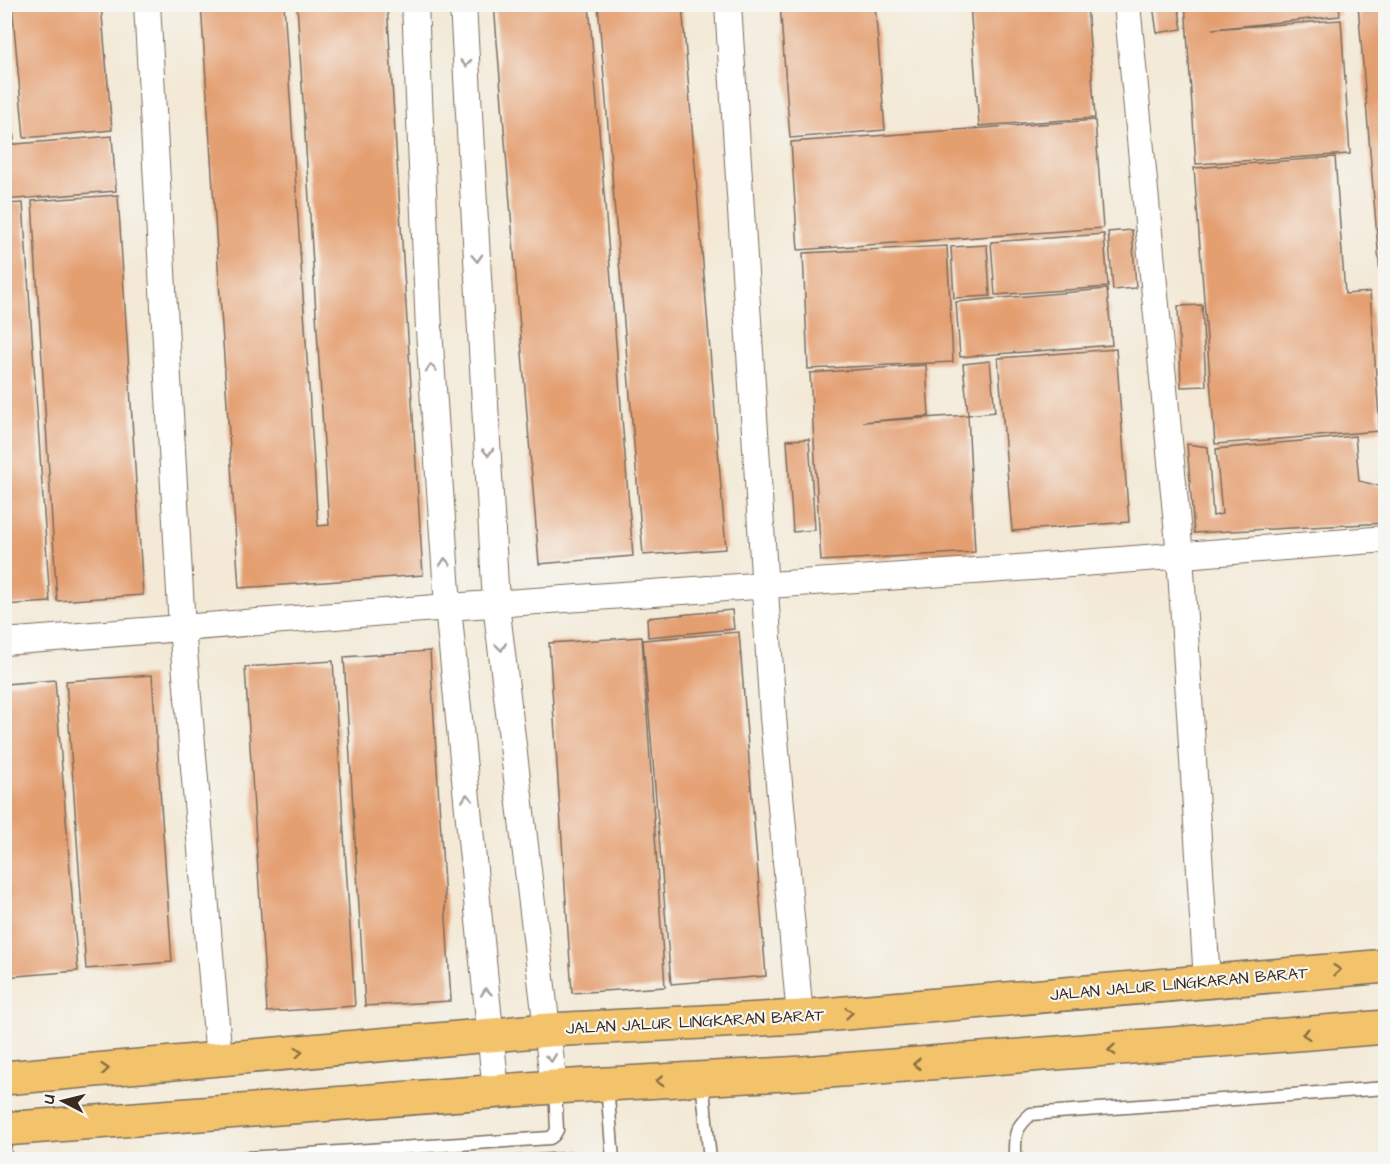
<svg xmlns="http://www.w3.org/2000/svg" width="1390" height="1164" viewBox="0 0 1390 1164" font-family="'Architects Daughter',sans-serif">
<rect width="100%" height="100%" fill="#f6f6f2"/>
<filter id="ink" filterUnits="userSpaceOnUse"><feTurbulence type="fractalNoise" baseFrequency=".0167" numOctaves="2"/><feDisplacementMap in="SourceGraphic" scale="12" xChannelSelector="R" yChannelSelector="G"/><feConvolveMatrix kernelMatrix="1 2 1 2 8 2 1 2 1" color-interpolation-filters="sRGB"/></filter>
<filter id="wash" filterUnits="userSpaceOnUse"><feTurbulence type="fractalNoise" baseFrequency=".008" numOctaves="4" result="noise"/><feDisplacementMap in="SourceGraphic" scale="24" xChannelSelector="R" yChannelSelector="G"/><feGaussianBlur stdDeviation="1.35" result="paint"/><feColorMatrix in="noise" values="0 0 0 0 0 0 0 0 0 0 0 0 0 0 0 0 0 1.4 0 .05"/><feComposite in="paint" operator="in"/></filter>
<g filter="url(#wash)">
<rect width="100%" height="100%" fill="#f3e9d6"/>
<g id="blocks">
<g fill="#e49f71">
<path d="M12,4H101L112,130L24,138Z"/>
<path d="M201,4H284L318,526L329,525L297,4H387L423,575L239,588Z"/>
<path d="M494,4H589L633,556L539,564Z"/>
<path d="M598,4H682L726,549L643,555Z"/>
<path d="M780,4H875L885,130L790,138Z"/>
<path d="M970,4H1087L1095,118L979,126Z"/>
<path d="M1178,4L1182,29L1157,33L1153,5Z"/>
<path d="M1185,4H1339L1340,16L1212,29L1341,20L1350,154L1196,164Z"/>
<path d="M1358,4H1386V322L1384,323Z"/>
<path d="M4,47H6L14,140L4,141Z"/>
<path d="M1095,120L1103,228L798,250L791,142Z"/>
<path d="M112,136L116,191L4,200V145Z"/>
<path d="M1335,157L1345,294L1370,292L1380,431L1215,444L1194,168Z"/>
<path d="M118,195L143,595L57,601L32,201Z"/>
<path d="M23,203L50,602L4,605V204Z"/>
<path d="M1132,230L1136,288L1113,290L1108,232Z"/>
<path d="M1104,234L1108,287L995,295L991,242Z"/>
<path d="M987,245L990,296L954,298L951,247Z"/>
<path d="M947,246L953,362L808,369L803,253Z"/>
<path d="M1107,289L1112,345L960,357L956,302Z"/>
<path d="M1202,305L1206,386L1181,387L1178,306Z"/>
<path d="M1116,349L1129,522L1012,531L998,358Z"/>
<path d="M990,361L995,412L968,415L963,364Z"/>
<path d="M926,365L929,416L863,422L968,415L975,552L821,561L810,373Z"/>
<path d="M1355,436L1359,481L1384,487L1386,523L1194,533L1187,444L1208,447L1213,516L1222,514L1216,449Z"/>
<path d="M809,439L815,530L793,532L787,440Z"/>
<path d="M732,610L734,629L648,637L647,618Z"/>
<path d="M739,632L766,976L671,984L643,640Z"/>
<path d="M642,637L665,987L572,993L549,643Z"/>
<path d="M430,651L451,1001L365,1006L344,657Z"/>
<path d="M333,661L355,1006L267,1012L245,667Z"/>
<path d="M152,675L172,962L86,969L66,681Z"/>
<path d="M55,680L78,971L5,977V684Z"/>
<path d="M571,1152L572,1160H479V1158Z"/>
</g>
</g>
</g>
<g filter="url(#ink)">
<use href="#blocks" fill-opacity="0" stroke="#7b6d5e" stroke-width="1.5"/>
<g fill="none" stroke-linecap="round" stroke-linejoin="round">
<defs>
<g id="lane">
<path d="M702,1080L710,1160"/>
<path d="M607,1085L613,1160"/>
<path d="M4,1148L6,1160"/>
<path d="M216,1160L550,1138L554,1135L557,1130L555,1088"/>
<path d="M1015,1160C1015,1136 1013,1130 1031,1114L1386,1088"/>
</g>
<g id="street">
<path d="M147,4L182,628L219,1059"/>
<path d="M415,4L429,330L448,607L496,1092"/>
<path d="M463,4L496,604L554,1087"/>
<path d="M728,4L773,717L800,1017"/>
<path d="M1127,4L1180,555L1207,981"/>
<path d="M4,642L448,607L1032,567L1386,539"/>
</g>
<g id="primary">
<path d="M4,1078L548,1030L800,1017L1386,966"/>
<path d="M4,1129L554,1087L803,1073L1386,1027"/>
</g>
</defs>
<use href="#lane" stroke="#7b6d5e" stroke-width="15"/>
<use href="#street" stroke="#7b6d5e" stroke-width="28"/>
<use href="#primary" stroke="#7b6d5e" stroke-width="36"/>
<use href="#lane" stroke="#fff" stroke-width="12"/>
<use href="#street" stroke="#fff" stroke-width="26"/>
<use href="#primary" stroke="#f2c36a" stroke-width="33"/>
</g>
<defs><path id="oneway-chevron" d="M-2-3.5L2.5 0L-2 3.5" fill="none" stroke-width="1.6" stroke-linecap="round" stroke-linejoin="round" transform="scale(1.5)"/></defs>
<g stroke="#a79f9a">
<use href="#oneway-chevron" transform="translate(466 63) rotate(87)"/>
<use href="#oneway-chevron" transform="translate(477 258) rotate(87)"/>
<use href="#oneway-chevron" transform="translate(431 368) rotate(-94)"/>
<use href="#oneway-chevron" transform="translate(488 452) rotate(87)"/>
<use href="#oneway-chevron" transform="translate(445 562) rotate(-94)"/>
<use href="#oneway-chevron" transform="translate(501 647) rotate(83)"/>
<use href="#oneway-chevron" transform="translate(467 798) rotate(-96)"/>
<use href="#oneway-chevron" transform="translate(486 992) rotate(-96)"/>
<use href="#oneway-chevron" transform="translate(551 1058) rotate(83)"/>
</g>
<g stroke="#8d6f40">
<use href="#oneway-chevron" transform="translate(1337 970) rotate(-5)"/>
<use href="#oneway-chevron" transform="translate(849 1013) rotate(-5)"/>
<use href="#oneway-chevron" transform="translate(1306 1034) rotate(175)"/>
<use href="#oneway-chevron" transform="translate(1112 1050) rotate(176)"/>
<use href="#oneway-chevron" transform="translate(299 1052) rotate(-5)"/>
<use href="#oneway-chevron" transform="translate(917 1064) rotate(176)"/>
<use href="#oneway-chevron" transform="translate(105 1069) rotate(-5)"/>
<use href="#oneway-chevron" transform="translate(660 1081) rotate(177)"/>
</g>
</g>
<g text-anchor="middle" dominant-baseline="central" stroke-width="4.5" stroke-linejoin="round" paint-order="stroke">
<g font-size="16" fill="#3b2a1e" stroke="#f6f6f2">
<text transform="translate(1179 984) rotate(-5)">JALAN JALUR LINGKARAN BARAT</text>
<text transform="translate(695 1022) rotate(-3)">JALAN JALUR LINGKARAN BARAT</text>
</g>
</g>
<rect width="1390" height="1164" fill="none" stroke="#f6f6f2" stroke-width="24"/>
<g transform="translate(63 1101) rotate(277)" stroke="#f6f6f2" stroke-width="4.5" paint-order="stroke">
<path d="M0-4.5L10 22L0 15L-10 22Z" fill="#3b2a1e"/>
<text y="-9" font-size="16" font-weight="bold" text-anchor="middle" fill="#3b2a1e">U</text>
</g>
</svg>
